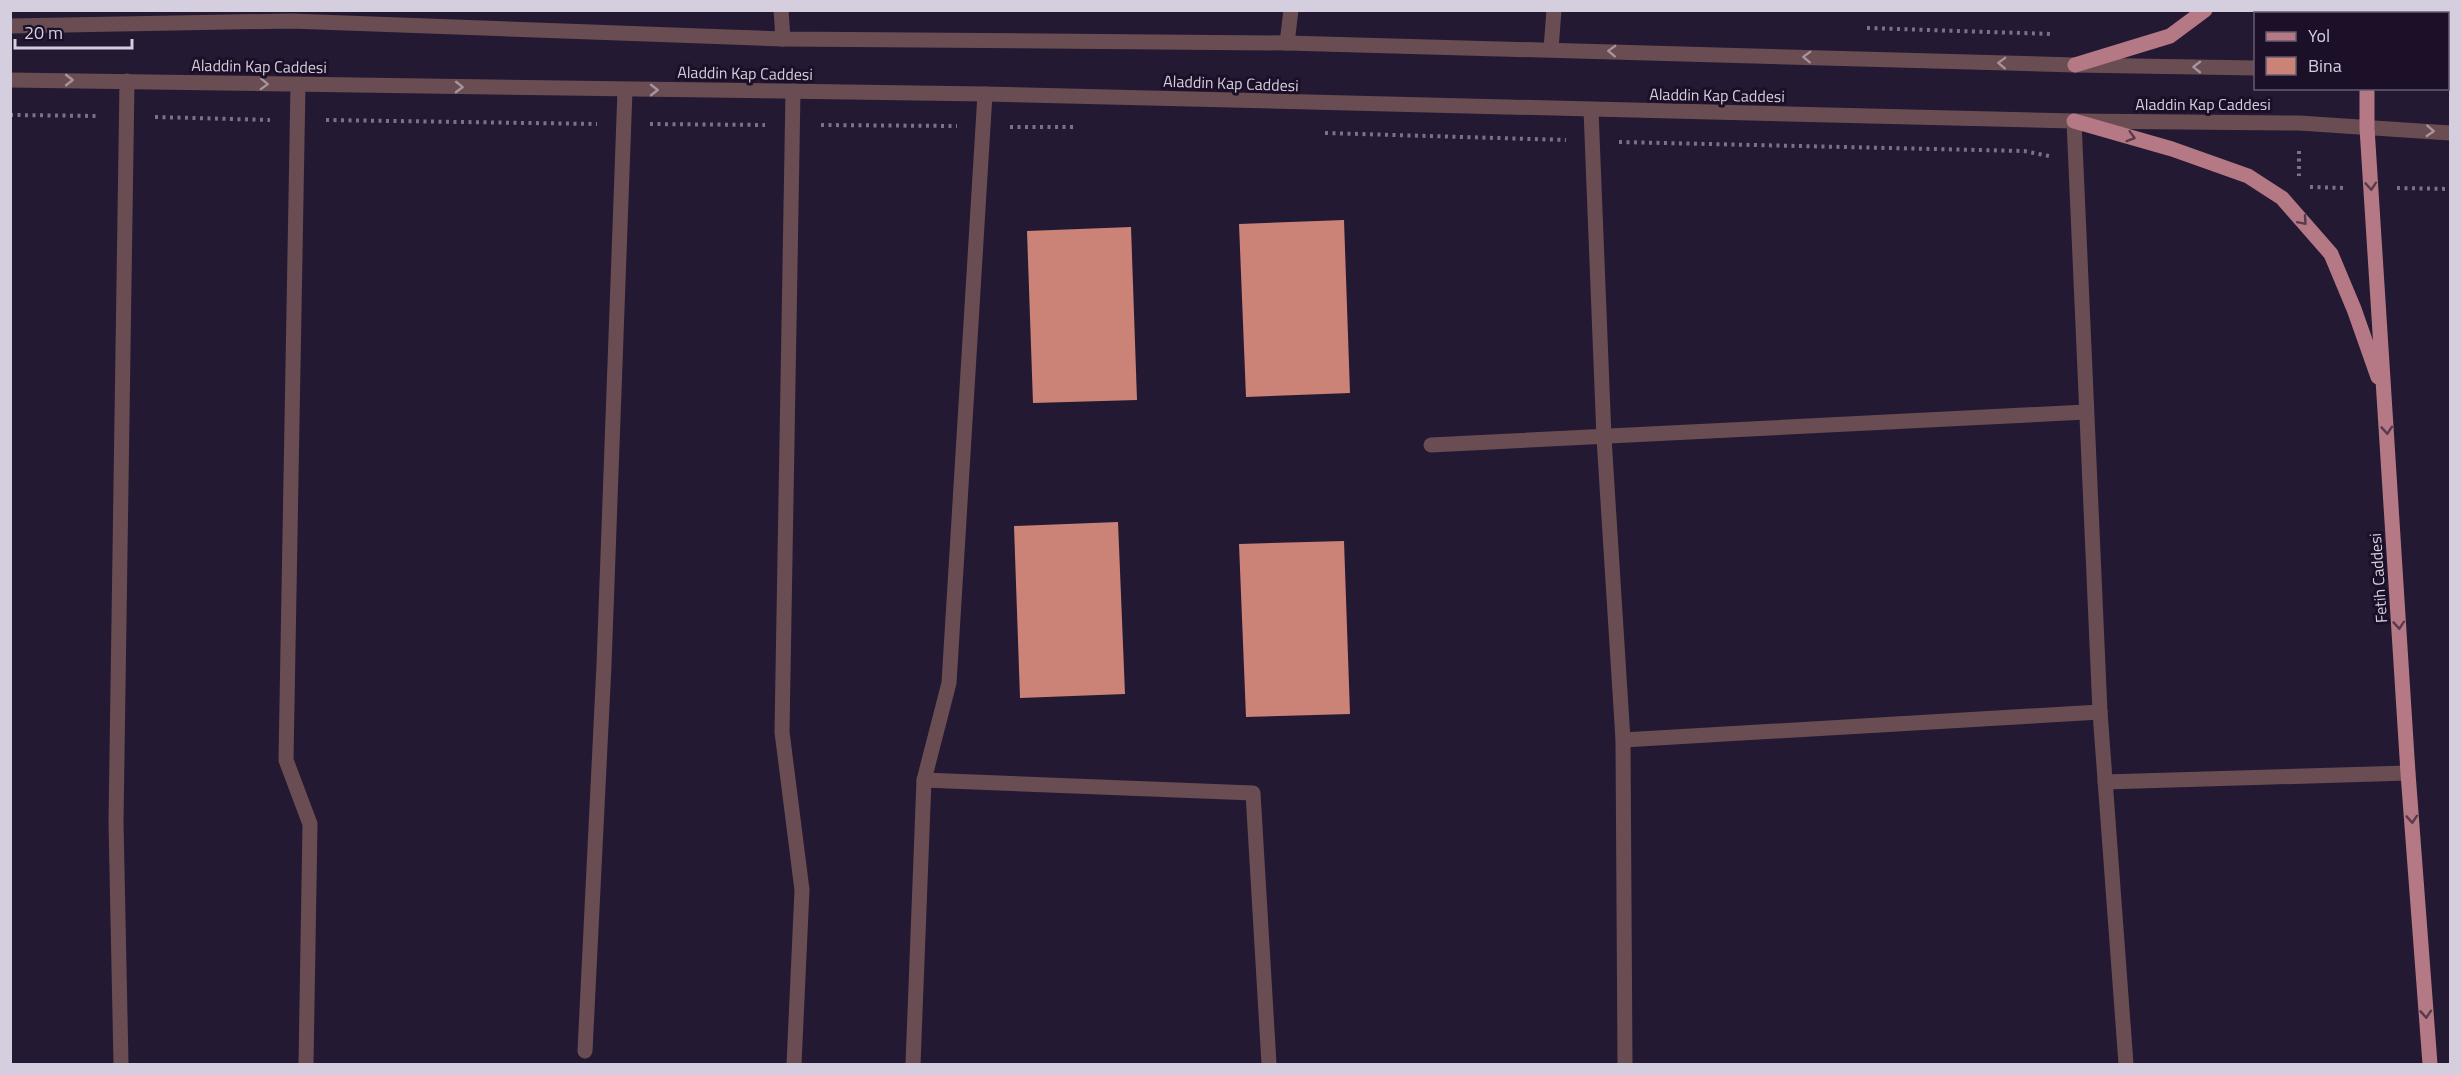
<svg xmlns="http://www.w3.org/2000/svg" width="2461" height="1075" viewBox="0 0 2461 1075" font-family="'Titillium Web',sans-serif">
<rect width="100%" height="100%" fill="#241932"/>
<g fill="#cb8378">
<path d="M1344,220L1350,393L1246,397L1239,224Z"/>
<path d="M1131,227L1137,400L1033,403L1027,231Z"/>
<path d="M1118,522L1125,694L1020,698L1014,526Z"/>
<path d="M1344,541L1350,714L1246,717L1239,544Z"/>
</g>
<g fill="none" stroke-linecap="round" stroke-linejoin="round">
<g stroke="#7b7287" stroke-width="4" stroke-dasharray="3 4.5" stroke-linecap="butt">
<path d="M2291,10L2294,14"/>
<path d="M2448,18H2450"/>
<path d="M1867,28L2052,34"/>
<path d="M10,115L99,116"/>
<path d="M155,117L270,120"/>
<path d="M326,120L597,124"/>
<path d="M650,124L765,125"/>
<path d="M821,125L957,126"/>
<path d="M1010,127H1077"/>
<path d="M1325,133L1566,140"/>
<path d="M1619,142L2024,151L2049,156"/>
<path d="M2299,151V176"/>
<path d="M2310,187L2345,188"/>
<path d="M2397,188L2450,189"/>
</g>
<g stroke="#6a4d52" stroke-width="15">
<path d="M781,10L783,39"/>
<path d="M1287,43L1291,10"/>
<path d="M1551,49L1554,10"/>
<path d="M298,85L286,760L310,824L306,1064"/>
<path d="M793,91L782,732L802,890L794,1064"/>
<path d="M1591,110L1604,438L1623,740L1625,1064"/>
<path d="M2074,121L2100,712L2126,1064"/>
<path d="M1431,445L2086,412"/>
<path d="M1623,740L2100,712"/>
<path d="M924,780L1253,793L1269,1064"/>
<path d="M2105,782L2408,773"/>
<path d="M585,1051L604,665L625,90"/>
<path d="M121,1064L116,822L127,81"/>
<path d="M913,1064L924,780L949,683L985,94"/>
</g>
<g stroke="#6a4d52" stroke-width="15">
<path d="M10,26L291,21L783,39L1287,43L2075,65L2256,68"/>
<path d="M2448,77H2450"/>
<path d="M10,80L985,94L2074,121L2299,123L2450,133"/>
</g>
<g stroke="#b57985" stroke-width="15">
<path d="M2362,10V14"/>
<path d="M2075,65L2170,36L2205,10"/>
<path d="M2367,88V128L2408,773L2430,1064"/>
<path d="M2074,121L2172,149L2248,176L2282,198L2331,254L2354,309L2378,377"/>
</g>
</g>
<defs><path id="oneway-chevron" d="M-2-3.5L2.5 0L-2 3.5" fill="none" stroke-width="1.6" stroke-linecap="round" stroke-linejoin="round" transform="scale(1.5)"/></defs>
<g stroke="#a594a0">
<use href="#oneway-chevron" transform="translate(1612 51) rotate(-178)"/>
<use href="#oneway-chevron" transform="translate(1807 57) rotate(-178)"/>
<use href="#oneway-chevron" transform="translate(2002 63) rotate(-178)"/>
<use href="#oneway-chevron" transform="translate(2197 67) rotate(-179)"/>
<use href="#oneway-chevron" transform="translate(69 80)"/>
<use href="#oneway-chevron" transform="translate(264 84) rotate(2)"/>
<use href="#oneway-chevron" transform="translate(459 87) rotate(1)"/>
<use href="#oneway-chevron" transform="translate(654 90)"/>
<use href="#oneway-chevron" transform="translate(2430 131) rotate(3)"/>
</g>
<g stroke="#593a4d">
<use href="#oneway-chevron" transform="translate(2131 137) rotate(16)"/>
<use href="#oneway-chevron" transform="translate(2371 186) rotate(86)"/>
<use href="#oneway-chevron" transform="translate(2303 221) rotate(49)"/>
<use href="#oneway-chevron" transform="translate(2387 430) rotate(86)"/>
<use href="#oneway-chevron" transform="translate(2399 625) rotate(86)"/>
<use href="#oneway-chevron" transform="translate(2412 819) rotate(86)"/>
<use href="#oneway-chevron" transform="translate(2426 1014) rotate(86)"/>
</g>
<g text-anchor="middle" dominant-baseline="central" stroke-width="6" stroke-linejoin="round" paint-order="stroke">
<g font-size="16" fill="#d5cedf" stroke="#1b1027">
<text transform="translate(259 66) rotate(1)">Aladdin Kap Caddesi</text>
<text transform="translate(745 73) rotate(1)">Aladdin Kap Caddesi</text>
<text transform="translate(1231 83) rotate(2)">Aladdin Kap Caddesi</text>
<text transform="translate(1717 95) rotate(1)">Aladdin Kap Caddesi</text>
<text x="2203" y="104">Aladdin Kap Caddesi</text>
<text transform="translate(2378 578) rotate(-94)">Fetih Caddesi</text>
</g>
</g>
<rect width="2461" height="1075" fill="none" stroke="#d5cedf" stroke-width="24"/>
<rect x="2254" y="12" width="195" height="78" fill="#1b1027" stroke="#655c71" stroke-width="1.5"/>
<rect x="2266" y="32" width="30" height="9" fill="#b57985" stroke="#655c71" stroke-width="1.5"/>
<text x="2308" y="42" font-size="18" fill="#d5cedf">Yol</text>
<rect x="2266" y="57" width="30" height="18" fill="#cb8378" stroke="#655c71" stroke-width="1.5"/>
<text x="2308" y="72" font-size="18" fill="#d5cedf">Bina</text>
<path d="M15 39v9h117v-9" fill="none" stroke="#d5cedf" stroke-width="3"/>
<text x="24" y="39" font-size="18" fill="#d5cedf" stroke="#1b1027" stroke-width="4.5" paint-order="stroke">20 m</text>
</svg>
